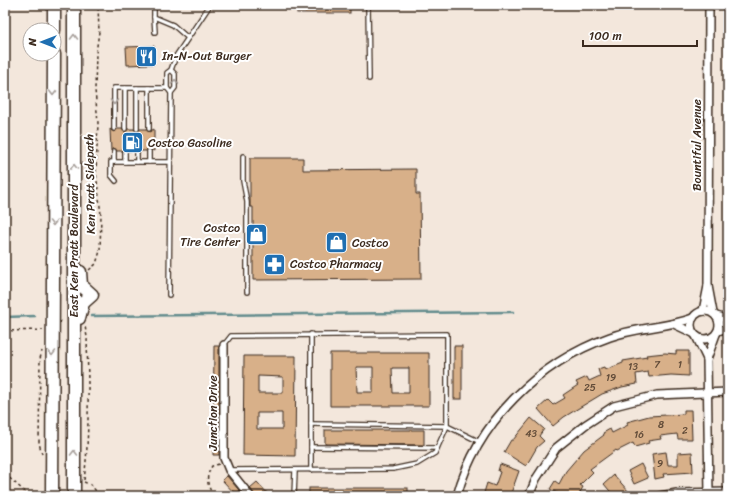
<svg xmlns="http://www.w3.org/2000/svg" width="733" height="501" viewBox="0 0 733 501" font-family="Sriracha,sans-serif">
<rect width="100%" height="100%" fill="#f3e7dc"/>
<filter id="ink" filterUnits="userSpaceOnUse"><feTurbulence type="fractalNoise" baseFrequency=".025" numOctaves="2"/><feDisplacementMap in="SourceGraphic" scale="8" xChannelSelector="R" yChannelSelector="G"/><feConvolveMatrix kernelMatrix="1 2 1 2 8 2 1 2 1" color-interpolation-filters="sRGB"/></filter>
<g filter="url(#ink)">
<g fill="none" stroke-linecap="round" stroke-linejoin="round">
<g stroke="#638c8d" stroke-width="2.5">
<path d="M91,316L513,312"/>
<path d="M5,317L35,316"/>
</g>
</g>
<g fill="#d8b089" stroke="#3b2a1e" fill-rule="evenodd">
<rect x="297" y="5" width="53" height="8"/>
<path d="M154,46V64L127,65L126,47Z"/>
<path d="M110,129L114,132L117,129H122L125,132L128,129H134L137,132L140,129H146L149,132L154,129V151L149,148L146,151H140L137,148L134,151H128L125,148L122,151H117L114,148L111,151Z"/>
<path d="M250,158H303V170L416,169V194H420L421,279L253,280V207H250Z"/>
<path d="M214,346H219V455H213Z"/>
<rect x="454" y="346" width="8" height="53"/>
<path d="M676,351H689V376L671,375L649,377L648,372L636,374L637,384L622,387L602,394L564,417L553,426L538,409L548,400L553,405L565,398L563,395L578,385L576,382L587,377L589,381L600,376L598,369L604,367L605,370L623,363V361L647,357L646,355L665,353L676,354Z"/>
<path d="M330,353H429V406H330ZM356,367H373V392H357ZM392,368H409V393H393Z"/>
<path d="M244,356H296L295,456L243,455ZM258,376L283,377V393H258ZM257,413H282V429H257Z"/>
<path d="M684,410H691L692,439H678L677,434L660,436L661,439L648,441L649,443L635,447L633,443L617,451L616,450L590,469L593,472L580,485L583,487L578,496H563L550,489L555,481L559,484L566,471L584,450L604,435L603,433L610,429L612,433L628,425L627,422L649,416L684,414Z"/>
<path d="M531,418L544,429L539,436L544,441L537,447L526,466L504,452L511,440H513Z"/>
<path d="M325,430H424V445L325,444Z"/>
<path d="M666,452L668,465H678V453L692,452L693,472L663,474L664,477L655,479L652,454Z"/>
<path d="M500,464L519,471L510,496H483L487,483L495,486L500,472L498,471Z"/>
<path d="M641,464L648,478L634,484L628,471Z"/>
<path d="M614,475L629,492L625,496H614L604,484Z"/>
<path d="M227,476L244,496H237L222,480Z"/>
<path d="M257,482L270,496H255L250,488Z"/>
<rect x="309" y="488" width="99" height="8"/>
</g>
<g fill="none" stroke-linecap="round" stroke-linejoin="round">
<defs>
<g id="lane">
<path d="M154,5V17L173,25L188,38"/>
<path d="M368,5L369,79"/>
<path d="M154,17L155,32"/>
<path d="M137,88V129"/>
<path d="M149,88V129"/>
<path d="M171,93L175,88V74L171,70"/>
<path d="M114,129V88H167"/>
<path d="M125,129V88"/>
<path d="M114,151V162"/>
<path d="M125,151V162"/>
<path d="M137,151V162"/>
<path d="M149,151V162"/>
<path d="M243,156V181L247,202V292"/>
<path d="M116,181L111,175V162H170"/>
<path d="M169,295L171,93L167,88V73L171,70L176,56L210,5"/>
<path d="M311,334V470"/>
<path d="M224,345L231,336L447,334V426L435,453L417,464L393,469L230,470"/>
<path d="M311,424L447,426L480,442"/>
<path d="M311,447L437,448"/>
<path d="M294,496L295,471"/>
</g>
<g id="street">
<path d="M708,286L713,313"/>
<circle cx="705" cy="325" r="14"/>
<path d="M703,311L708,286L709,5"/>
<path d="M716,316L728,319"/>
<path d="M674,324L693,333"/>
<path d="M718,331L728,328"/>
<path d="M696,336L707,359"/>
<path d="M224,345V458L229,470L250,496"/>
<path d="M457,496C477,422 539,362 610,337C637,327 666,328 693,318"/>
<path d="M529,496L536,479L556,448L585,425L614,406L657,395L728,392"/>
<path d="M660,496L677,493L728,492"/>
<path d="M709,496L707,359L716,334"/>
</g>
<g id="highway">
<path d="M74,5V496"/>
<path d="M54,30V5"/>
<path d="M79,318L83,303L92,295L81,285L80,272"/>
<path d="M52,496L54,54"/>
</g>
</defs>
<use href="#lane" stroke="#3b2a1e" stroke-width="6"/>
<use href="#street" stroke="#3b2a1e" stroke-width="10"/>
<use href="#highway" stroke="#3b2a1e" stroke-width="15"/>
<g stroke="#3b2a1e" stroke-width="1.5" stroke-dasharray="3 3" stroke-linecap="butt">
<path d="M89,270L96,264L100,251L101,215L96,172L98,123L95,90L96,53L99,32L98,5"/>
<path d="M5,331L43,330"/>
<path d="M42,454L39,443L40,359L42,351"/>
<path d="M5,474L24,491L33,496"/>
<path d="M84,480C90,433 88,384 87,337L85,326"/>
<path d="M84,482L91,485L100,496"/>
<path d="M213,496C207,483 205,478 212,466L219,464"/>
</g>
<use href="#lane" stroke="#fff" stroke-width="3.5"/>
<use href="#street" stroke="#fff" stroke-width="7"/>
<use href="#highway" stroke="#fff" stroke-width="12"/>
</g>
<defs><path id="oneway-chevron" d="M-2-3.5L2.5 0L-2 3.5" fill="none" stroke-width="1.6" stroke-linecap="round" stroke-linejoin="round"/></defs>
<g stroke="#a79f9a">
<use href="#oneway-chevron" transform="translate(74 37) rotate(-90)"/>
<use href="#oneway-chevron" transform="translate(175 82) rotate(-89)"/>
<use href="#oneway-chevron" transform="translate(53 93) rotate(90)"/>
<use href="#oneway-chevron" transform="translate(114 102) rotate(90)"/>
<use href="#oneway-chevron" transform="translate(74 167) rotate(-90)"/>
<use href="#oneway-chevron" transform="translate(53 223) rotate(90)"/>
<use href="#oneway-chevron" transform="translate(52 353) rotate(90)"/>
<use href="#oneway-chevron" transform="translate(74 453) rotate(-90)"/>
</g>
</g>
<defs>
<symbol id="restaurant-square" viewBox="-11 -11 22 22"><rect x="-9" y="-9" width="18" height="18" rx="4" fill="#1f6fb2" stroke="#fff"/><path d="M-5-6h1v4h1v-4h1v4h1v-4h1v5L-1.5 .5V6h-2V.5L-5-1ZM5-6V6H3V1.5H1.5Q1.5-4 5-6Z" fill="#fff"/></symbol>
<symbol id="fuel-square" viewBox="-11 -11 22 22"><rect x="-9" y="-9" width="18" height="18" rx="4" fill="#1f6fb2" stroke="#fff"/><path d="M-5.5-6h7V0h2V4h1.3V-2.5L3-4.5l.8-.8L6-3V5H2.5V1h-1V6h-7ZM-4.2-4.7v3.2H.2V-4.7Z" fill="#fff"/></symbol>
<symbol id="shop-square" viewBox="-11 -11 22 22"><rect x="-9" y="-9" width="18" height="18" rx="4" fill="#1f6fb2" stroke="#fff"/><path d="M-5-2.5h2.3a2.7 3.5 0 0 1 5.4 0H5L5.5 6h-11ZM-1.5-2.5h3a1.5 2.3 0 0 0-3 0Z" fill="#fff"/></symbol>
<symbol id="pharmacy-square" viewBox="-11 -11 22 22"><rect x="-9" y="-9" width="18" height="18" rx="4" fill="#1f6fb2" stroke="#fff"/><path d="M-2-6h4v4h4v4h-4v4h-4v-4h-4v-4h4Z" fill="#fff"/></symbol>
</defs>
<g fill-rule="evenodd">
<use href="#restaurant-square" x="134" y="44" width="25" height="25"/>
<use href="#fuel-square" x="120" y="130" width="25" height="25"/>
<use href="#shop-square" x="244" y="222" width="25" height="25"/>
<use href="#shop-square" x="324" y="230" width="25" height="25"/>
<use href="#pharmacy-square" x="262" y="252" width="25" height="25"/>
</g>
<g text-anchor="middle" dominant-baseline="central" stroke-width="4" stroke-linejoin="round" paint-order="stroke">
<g font-size="10" fill="#624c39">
<text x="657" y="365">7</text>
<text x="680" y="365">1</text>
<text x="633" y="367">13</text>
<text x="611" y="378">19</text>
<text x="590" y="388">25</text>
<text x="661" y="425">8</text>
<text x="685" y="431">2</text>
<text x="531" y="434">43</text>
<text x="639" y="435">16</text>
<text x="660" y="464">9</text>
</g>
<g font-size="12" fill="#3b2a1e" stroke="#fff" text-anchor="start">
<text x="162" y="56">In-N-Out Burger</text>
<text x="148" y="143">Costco Gasoline</text>
<text x="240" y="228" text-anchor="end">Costco<tspan x="240" dy="14">Tire Center</tspan></text>
<text x="352" y="243">Costco</text>
<text x="290" y="264">Costco Pharmacy</text>
</g>
<g font-size="12" fill="#3b2a1e" stroke="#fff">
<text transform="translate(697 145) rotate(-90)">Bountiful Avenue</text>
<text transform="translate(90 184) rotate(-91)">Ken Pratt Sidepath</text>
<text transform="translate(74 251) rotate(-90)">East Ken Pratt Boulevard</text>
<text transform="translate(213 413) rotate(-90)">Junction Drive</text>
</g>
</g>
<rect width="733" height="501" fill="none" stroke="#fff" stroke-width="20"/>
<rect x="10" y="10" width="713" height="481" fill="none" stroke="#3b2a1e" stroke-width="1.5" filter="url(#ink)"/>
<g transform="translate(42 42) rotate(270)"><circle r="19" fill="#ffffff" stroke="#b1aaa5"/>
<path d="M0-3L7 15L0 10L-7 15Z" fill="#1f6fb2"/>
<text y="-6" font-size="11" font-weight="bold" text-anchor="middle" fill="#3b2a1e">N</text>
</g>
<path d="M583 40v6h114v-6" fill="none" stroke="#3b2a1e" stroke-width="2"/>
<text x="589" y="40" font-size="12" fill="#3b2a1e" stroke="#ffffff" stroke-width="3" paint-order="stroke">100 m</text>
</svg>
